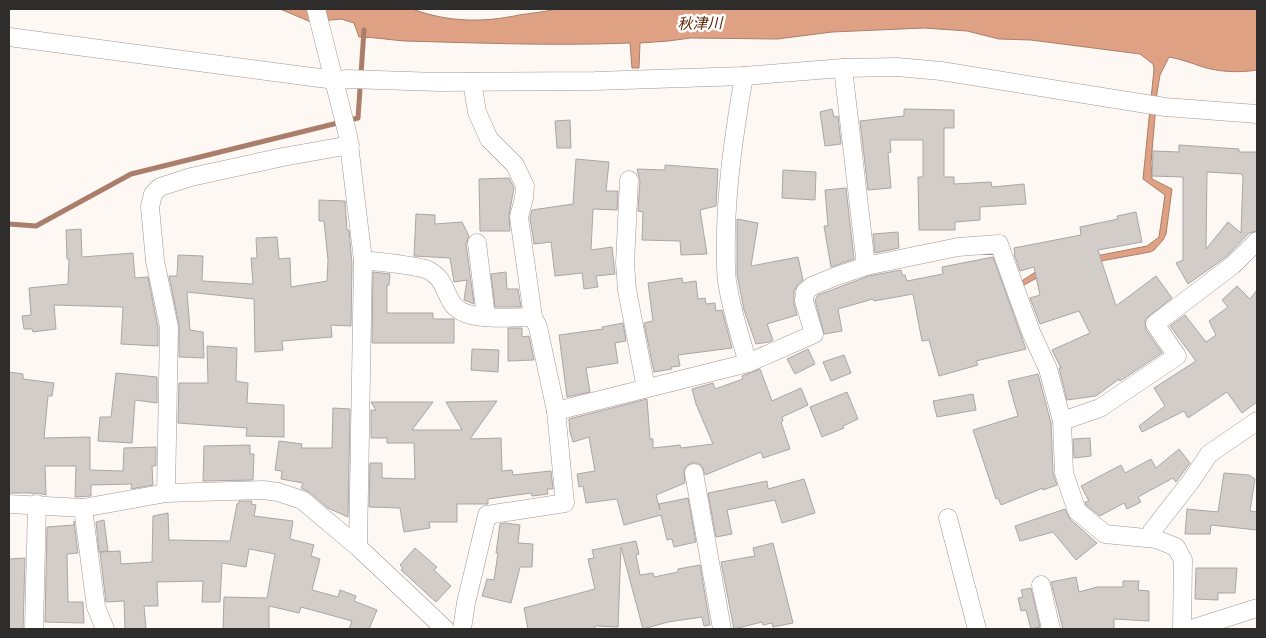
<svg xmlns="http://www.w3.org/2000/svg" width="1266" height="638" viewBox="0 0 1266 638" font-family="Arial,'Noto Sans JP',sans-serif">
<rect width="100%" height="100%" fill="#fef8f5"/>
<path fill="#dea184" stroke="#aa7e6a" d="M280,9H412C448,22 482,23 519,15C532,13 544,12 557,9H1257V70C1240,73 1219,72 1203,67C1191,63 1181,59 1169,57L1160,75L1157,93L1151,163L1152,179L1172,189L1166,234L1163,240L1154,250L1150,252L1090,263L1042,275L1024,285L1020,282L1045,266L1147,246L1159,237L1165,195L1143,179L1154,69L1153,64L1140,54L1031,40L999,39L967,31L924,28L832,32L777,39L691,38L668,41L640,43L639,68H632L630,43C555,46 480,43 405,41C390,40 374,37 359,37L354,23L341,19L311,22Z"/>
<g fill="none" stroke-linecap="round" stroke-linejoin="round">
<path stroke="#aa7e6a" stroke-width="5" d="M9,224L36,226L131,174L358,118L364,30"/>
</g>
<g fill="#d3cdca" stroke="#aba5a3" fill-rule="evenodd">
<path d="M832,109L834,117L838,116L841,144L825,146L820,112Z"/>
<path d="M904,109L954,110V128H944V177H954V184L991,182L992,187L1024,184L1026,204L980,207V220L955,222V230H919L918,177H923V140H890L891,152L888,153L891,188L868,190L860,121L904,116Z"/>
<path d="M570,120L571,148H557L555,121Z"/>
<path d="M1179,145L1239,149V152H1257V231L1249,233L1226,257L1188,284L1176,263L1183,260V177L1152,176L1153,151L1179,152ZM1207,172L1242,174L1243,177L1241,233L1228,222L1206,249Z"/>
<path d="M576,159L609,162L606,191H618L617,210L593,209L591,250L612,247L615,274L596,276L598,287L584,289L582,273L555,276L551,242L534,244L530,218L532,210L573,204Z"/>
<path d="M665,165L718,169L716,206L700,210L707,254L681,255L680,241L642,240L643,212L638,211L640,181L637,169L665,170Z"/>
<path d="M783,170L816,172L815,200L782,198Z"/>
<path d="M509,178L514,188L509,215L510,231H480L479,179Z"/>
<path d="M846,188L854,259L831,267L824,226H828L825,190Z"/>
<path d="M319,200L345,201L347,230H349L352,264L351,326L331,325L332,337L282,341L283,350L255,352L254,299L187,292L190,330L203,332L204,358L179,357V325L169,276H177L178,255L203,256L202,281L253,284L251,258H257L256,238L277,237L279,259L290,258L291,287L327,281L328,260L324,221H319Z"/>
<path d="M1136,212L1142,242L1098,250L1116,306L1156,276L1172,298L1149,316L1145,320L1146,330L1162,353L1120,381L1119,379L1096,396L1067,400L1059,368H1061L1052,350L1090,333L1079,311L1040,324L1030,298L1040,295L1034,267L1020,271L1014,254H1015L1014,248L1081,235L1080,227L1118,219L1117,216Z"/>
<path d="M416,214L435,215V224L462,222L469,236L466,244L474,304L464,300L467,280L454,282L450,258L414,256Z"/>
<path d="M737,219L758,223L751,266L798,257L803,280L798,284L794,291V304L797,315L767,324L773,340L769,342L756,344L744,310L737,274Z"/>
<path d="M81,229L82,257L133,253L135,278L148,277L158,328V346L121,344L123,307L54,305L56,329L33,332L32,329H24L22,316L31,315L29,288L68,284L69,259H67L66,230Z"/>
<path d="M898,232L899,248L875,253L873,234Z"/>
<path d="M993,257L1026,349L976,361L978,365L939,376L929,340L922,341L913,294L874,301L873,299L838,309L842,331L824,334L815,300L818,295L869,276L901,270L902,275H905L907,281L943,274L942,267Z"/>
<path d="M373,272L390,274L389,285H387V313H433V319H454V343H372Z"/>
<path d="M506,272L507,289H518L521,307H495L491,274Z"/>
<path d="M682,278L683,283L696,281L698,299L705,298L706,304L715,303L716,311L722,310L732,348L678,355L680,366L671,367L672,369L654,372L644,323L653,321L648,283Z"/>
<path d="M1237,286L1250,299L1257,290V402L1242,413L1227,392L1188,418L1184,411L1142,432L1139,426L1165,406L1154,388L1196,361L1170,326L1185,315L1206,342L1216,335L1209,321L1228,307L1222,300Z"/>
<path d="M623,323L626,341L615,343L618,363L586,368L590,392L567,397L559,335L603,329L602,327Z"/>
<path d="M508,328H522V337L529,336L534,360L508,361Z"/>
<path d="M207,346L237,348L236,381L248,383L247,403L284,405V437L246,436L247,428L178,423L179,383H208Z"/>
<path d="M472,349L499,350L498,372L471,370Z"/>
<path d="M808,349L815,364L795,374L787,359Z"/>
<path d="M844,355L851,373L831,381L823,362Z"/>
<path d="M760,369L772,401L801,388L808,405L782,417L783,421L781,422L790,449L763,458L761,452L705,475L702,466L697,463H692L687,465L684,470L685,483L656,495L660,510L659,504L688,498L696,542L674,547L672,539L667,540L661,515L624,525L617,499L586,503L583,486L579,487L577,474L595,471L589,437L573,442L570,432L569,419L647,399L650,439H653V448L680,445L681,448L713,444L696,404L692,389L713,383L715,389L743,379L742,376Z"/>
<path d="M9,372L23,374V379L54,383L52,396H48L44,438L90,437V470L123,471L124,448L156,447V466H152L153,485L131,489L132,484L91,485V496L75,497L76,466H45L46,495L38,493L32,494V493H9Z"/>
<path d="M116,373L157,377V403L135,400L132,443L98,441L100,417H111Z"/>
<path d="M1038,374L1051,423L1053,473L1057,485L1043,490V488L1001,505L998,498L996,499L973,430L1018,416L1008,381Z"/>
<path d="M847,392L858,419L843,426L844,428L822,437L810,407Z"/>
<path d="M973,394L976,410L937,417L933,401Z"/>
<path d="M497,401L470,439L501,438L502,471L512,470L513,475L551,471L553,489H547L548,494L532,496L531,493L488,499V504H457V522H429L430,528L404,532L400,508L369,507L370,463H382V478L415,479L414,443H387V438H371V410H376L371,402H433L412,430H462L446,402Z"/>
<path d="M333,408L350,409L348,517L328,508L309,492L301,488L303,483L281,479L282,471L275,470L279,441L302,444L301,448H332Z"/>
<path d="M1090,438L1091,456L1074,458L1073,439Z"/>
<path d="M250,445V454H254L253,480L203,481L204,446Z"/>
<path d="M1179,449L1190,463L1176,482L1173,478L1138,497L1141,502L1127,509L1124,503L1100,516L1086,505L1085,502L1089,501L1081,486L1121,465L1125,473L1151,459L1156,468Z"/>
<path d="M1224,473L1249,475L1255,479L1250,511L1257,512V530L1211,525L1210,534H1185L1187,509L1218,512Z"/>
<path d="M804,479L815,513L782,523L775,500L727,510L732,534L716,537L708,493L767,481L768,489Z"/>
<path d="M239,501H252L251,504L256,505L254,516L293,521L290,539L314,545L311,556L320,559L312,590L338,597L340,590L356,596L354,601L377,610L369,629H349L352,621L301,607L299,613L269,606V629H223L224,597L267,598L275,554L249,549L246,567L222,563L220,602H202L203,581L157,582L158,606H144L146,629H125L124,601L106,602L100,552L120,551L121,564L152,562L153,516L168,513L169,540L230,541L237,504L239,503Z"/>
<path d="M1065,509L1070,519L1097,543L1076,560L1053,532L1020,541L1015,526Z"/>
<path d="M104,520L108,551L99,552L96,522Z"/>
<path d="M74,521L78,553L67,554L68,602H83L84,623L45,622L47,527L74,525Z"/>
<path d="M505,523L520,525L518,543L533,544L532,567H520L511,603L482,596L487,579L494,580L498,553H496L500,524Z"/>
<path d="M636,541L639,554L636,555L640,575L653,573L654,577L678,572V569L700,565L710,625L704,626L702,617L668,622L643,629L621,547L618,627L595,626L594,629H528L524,608L595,589L588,559L594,558L592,550Z"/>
<path d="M773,543L793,623L773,627L772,623L763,625L762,622L734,629L721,562L755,556L753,548Z"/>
<path d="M415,548L437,567L434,570L451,586L436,602L401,570L403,568L400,565Z"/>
<path d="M25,558L23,629H9V559Z"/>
<path d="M1196,568H1237L1235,593H1218V600L1195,599Z"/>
<path d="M1076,577L1079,592L1097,587H1123V581H1139L1138,590L1149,591V621L1114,619V629H1063L1051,582Z"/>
<path d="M1031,588L1040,627L1031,629L1026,610L1021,611L1018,598L1023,597L1021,590Z"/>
</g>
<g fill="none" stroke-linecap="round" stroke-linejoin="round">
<defs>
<g id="minor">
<path d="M316,9L348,136L363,260L358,547"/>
<path d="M9,37L335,80L348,79L439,82L595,81L744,76L843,68L897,67L941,71L1165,107L1257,114"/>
<path d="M843,68L866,266"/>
<path d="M744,76C735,127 727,179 726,231C726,248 725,265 727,281C731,309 740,336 748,363"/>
<path d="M472,82L477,112L489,139L515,165L525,186L524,198L519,217L533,317"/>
<path d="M629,180L625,263L627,290L646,388"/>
<path d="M477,243L486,317"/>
<path d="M363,260C377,262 417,265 428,270C444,278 443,289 452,303C464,323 512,317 533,317L538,327L556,411L565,503L487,515L466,603L462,629"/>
<path d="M556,411L748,363L814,334L804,301L805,292L812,286L834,277L866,266L958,247L999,244L1031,332L1048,369L1062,421L1064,473L1077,511L1105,534L1156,539L1176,547L1183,560L1182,629"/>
<path d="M1062,421L1100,408L1177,356L1155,324L1233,265L1257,241"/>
<path d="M694,473L722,629"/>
<path d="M166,493L169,327L155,261L150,207L153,194L160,187L191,177L283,157L350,145"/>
<path d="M9,504L83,508L166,493L263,490L278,492L302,500L358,547L445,629"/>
<path d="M83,508L96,607L105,629"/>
<path d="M948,518L977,629"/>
<path d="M1149,538L1152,531L1191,481L1209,454L1257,421"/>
<path d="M1041,585L1051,629"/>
<path d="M34,629L37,504"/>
<path d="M1191,629L1257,608"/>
</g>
</defs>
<use href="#minor" stroke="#9d9895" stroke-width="19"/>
<use href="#minor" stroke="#fff" stroke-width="18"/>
</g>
<g text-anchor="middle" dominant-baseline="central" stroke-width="5" stroke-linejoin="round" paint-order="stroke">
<g font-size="15" font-style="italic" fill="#5b2403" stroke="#fff">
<text transform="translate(700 23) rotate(-1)">秋津川</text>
</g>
</g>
<rect width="1266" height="638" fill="none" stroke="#2f2d2c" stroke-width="20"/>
</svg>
